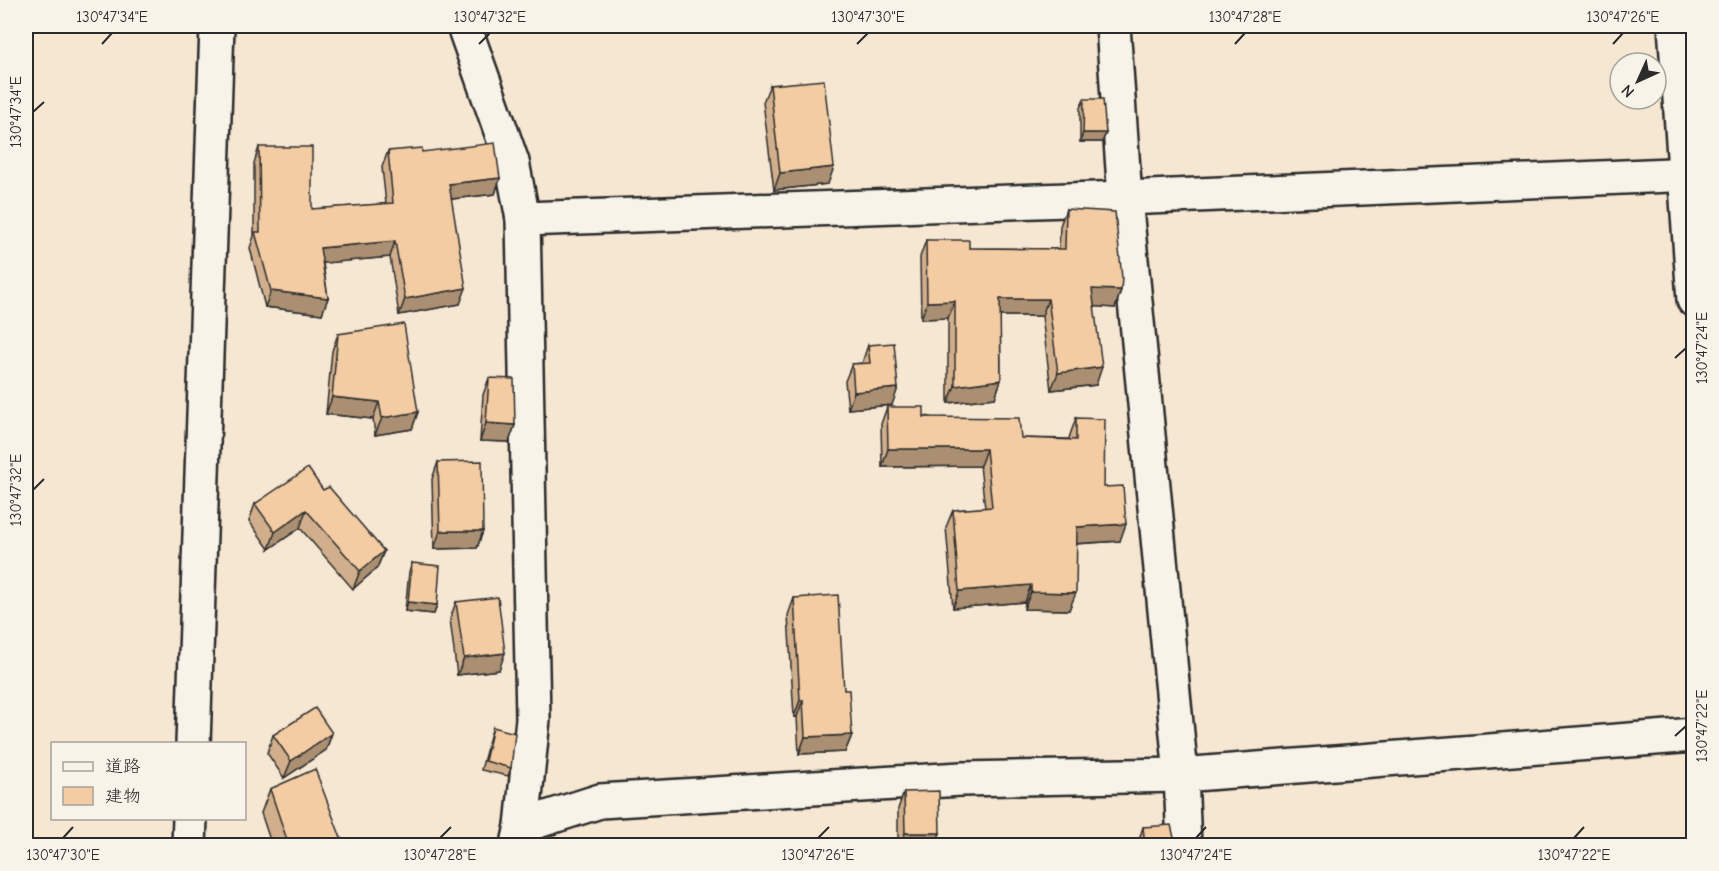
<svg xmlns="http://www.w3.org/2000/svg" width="1719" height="871" viewBox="0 0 1719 871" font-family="'Comic Neue','Klee One',sans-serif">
<rect width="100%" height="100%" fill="#f6e7d3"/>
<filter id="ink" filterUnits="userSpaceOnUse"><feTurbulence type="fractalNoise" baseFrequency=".0167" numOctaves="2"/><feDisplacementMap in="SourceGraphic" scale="12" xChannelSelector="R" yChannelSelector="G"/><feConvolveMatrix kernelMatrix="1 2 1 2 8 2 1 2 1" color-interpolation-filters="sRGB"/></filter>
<g filter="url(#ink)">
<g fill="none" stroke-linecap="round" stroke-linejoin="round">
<defs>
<g id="street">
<path d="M464,26L512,162L523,219L533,719L522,826L518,844"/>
<path d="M1113,26L1125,198L1181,775L1184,846"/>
<path d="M1675,26L1694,300"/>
<path d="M523,219L1125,198L1694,174"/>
<path d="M522,826L600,801L961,779L1181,775L1694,735"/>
</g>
<g id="secondary">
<path d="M193,744L217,26"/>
<path d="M189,846L190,818"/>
</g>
</defs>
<use href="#street" stroke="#2b2b2b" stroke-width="38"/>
<use href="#secondary" stroke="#2b2b2b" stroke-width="38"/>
<use href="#street" stroke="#f7f3e8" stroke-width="33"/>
<use href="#secondary" stroke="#f7f3e8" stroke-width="33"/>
</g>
<g fill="#d1af8c" stroke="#2b2b2b" stroke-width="1.5">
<path d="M770,85L828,184L774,190L763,102Z"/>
<path d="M1084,99L1106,133L1102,142H1080V108Z"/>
<path d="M259,147L312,209L386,204L382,167L388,151L422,152L500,178L495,194L451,199L460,304L399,315L390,257L323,263L328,298L322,314L265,307L250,248L254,236V163Z"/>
<path d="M1066,209L1121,290L1115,308L1094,306L1096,385L1051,390L1042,316H1000L1001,380L995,398L948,403V318L921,319L920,257L926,240L969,248L1059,249L1060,226Z"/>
<path d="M338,334L418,412L412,429L375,435L373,419L326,414L332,351Z"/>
<path d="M868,345L892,405L848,409L845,381L852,364L862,363Z"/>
<path d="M489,378L515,425L509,442L480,441L483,395Z"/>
<path d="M887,407L1021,438L1069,439L1070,435L1076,418L1104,487L1120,541L1076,544L1069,610L1024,609L1025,602L953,608L946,527L953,510L985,508L980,466L882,467L881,424Z"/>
<path d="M438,462L483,531L477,548L434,549L432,479Z"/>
<path d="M323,490L384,551L377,568L353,589L300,528L269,549L249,521L255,504Z"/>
<path d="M412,563L437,605L434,614L405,611L409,572Z"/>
<path d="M794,598L844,690L852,735L845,752L799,754L797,717H794L788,615Z"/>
<path d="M456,602L499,670L457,675L450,619Z"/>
<path d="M493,727L511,768L508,776L481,770L490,736Z"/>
<path d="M332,733L326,750L284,778L267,753L273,735Z"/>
<path d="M270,789L344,846H272L261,813Z"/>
<path d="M904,792L940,833L935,846H898V809Z"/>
<path d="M1143,827L1176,846H1137Z"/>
</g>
<g fill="#aa8f72" stroke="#2b2b2b" stroke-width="1.5">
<path d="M1083,133H1106L1102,142H1080Z"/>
<path d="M834,167L828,184L774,190L780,173Z"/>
<path d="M500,178L495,194L443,200L449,184Z"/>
<path d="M395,241L390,257L315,264L320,248Z"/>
<path d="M466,288L460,304L399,315L405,299Z"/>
<path d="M1092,289L1121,290L1115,308L1086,306Z"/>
<path d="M271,291L328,298L322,314L265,307Z"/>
<path d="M1000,299H1048L1042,316H994Z"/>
<path d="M955,301L948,318L921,319L927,302Z"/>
<path d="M1102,367L1096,385L1051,390L1058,373Z"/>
<path d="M1001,380L995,398L948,403L955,386Z"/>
<path d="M898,388L892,405L848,409L854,392Z"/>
<path d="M332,397L379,402L373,419L326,414Z"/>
<path d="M418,412L412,429L375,435L382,418Z"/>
<path d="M486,423L515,425L509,442L480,441Z"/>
<path d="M888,449H986L980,466L882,467Z"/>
<path d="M306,510L300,528L269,549L275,532Z"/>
<path d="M1126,524L1120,541L1071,544L1077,527Z"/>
<path d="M440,531H483L477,548L434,549Z"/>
<path d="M384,551L377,568L353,589L360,571Z"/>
<path d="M1031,585L1025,602L953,608L959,591Z"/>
<path d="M1031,592L1076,593L1069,610L1024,609Z"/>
<path d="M408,602L437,605L434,614L405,611Z"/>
<path d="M505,653L499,670L457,675L464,658Z"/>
<path d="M800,700H803L797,717H794Z"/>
<path d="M332,733L326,750L284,778L291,761Z"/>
<path d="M852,735L845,752L799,754L805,737Z"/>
<path d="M905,833H940L935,846H900Z"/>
</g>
<g fill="#f3cca3" stroke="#2b2b2b" stroke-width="1.5">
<path d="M824,80L834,167L780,173L770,85Z"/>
<path d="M1084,99H1103L1106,133H1083Z"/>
<path d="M495,143L500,178L449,184L466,288L405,299L395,241L320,248L328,298L271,291L255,232H260L259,147H312V209L393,203L388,151L422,148V152Z"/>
<path d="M1066,209L1115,212L1122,278L1121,290L1092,289L1102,367L1058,373L1048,299H1000L1001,380L955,386V301L927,302L926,240H969V248L1065,249Z"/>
<path d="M404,324L418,412L382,418L379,402L332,397L338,334Z"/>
<path d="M894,343L898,388L854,392L852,364L870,363L868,345Z"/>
<path d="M489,378L514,379L515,425L486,423Z"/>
<path d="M887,407H924V417L1019,418L1021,438L1076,440V418L1105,419L1104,487L1123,486L1126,524L1077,527L1076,593L1031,592V585L959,591L953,510L992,507L986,449H888Z"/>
<path d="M482,461L483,531H440L438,462Z"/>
<path d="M308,468L323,490L329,487L384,551L360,571L306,510L275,532L255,504Z"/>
<path d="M412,563L440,566L437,605L408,602Z"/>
<path d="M838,595L844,690H849L852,735L805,737L803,700H800L794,598Z"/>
<path d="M498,597L505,653L464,658L456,602Z"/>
<path d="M315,708L332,733L291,761L273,735Z"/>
<path d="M493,727L515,733L511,768L485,761Z"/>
<path d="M315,769L344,846H289L270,789Z"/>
<path d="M939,791L940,833H905L904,792Z"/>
<path d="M1171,825L1176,846H1145L1143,827Z"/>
</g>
</g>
<path fill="none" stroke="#2b2b2b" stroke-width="2" d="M102,44L112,33M479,44L490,33M857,44L868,33M1235,44L1245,33M1613,44L1623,33M33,112L44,102M1675,358L1686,348M33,490L44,479M1675,736L1686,726M63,838L73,827M440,838L451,827M818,838L829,827M1196,838L1206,827M1574,838L1584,827"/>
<rect width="1719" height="871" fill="none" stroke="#f7f3e8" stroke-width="66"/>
<rect x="51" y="742" width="195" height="78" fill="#f7f3e8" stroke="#a5a39c" stroke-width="1.5"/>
<rect x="63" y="762" width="30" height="9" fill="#f7f3e8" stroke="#a5a39c" stroke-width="1.5"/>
<text x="105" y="772" font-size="18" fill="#2b2b2b">道路</text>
<rect x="63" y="787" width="30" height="18" fill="#f3cca3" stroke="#a5a39c" stroke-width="1.5"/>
<text x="105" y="802" font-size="18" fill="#2b2b2b">建物</text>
<g transform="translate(1638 81) rotate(225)"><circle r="28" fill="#f7f3e8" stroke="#a5a39c" stroke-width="1.5"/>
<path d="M0-4.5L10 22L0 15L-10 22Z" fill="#2b2b2b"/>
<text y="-9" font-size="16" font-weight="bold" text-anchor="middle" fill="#2b2b2b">N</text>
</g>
<rect x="33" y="33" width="1653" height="805" fill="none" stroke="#2b2b2b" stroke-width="2"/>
<g font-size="15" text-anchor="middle" fill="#2b2b2b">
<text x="112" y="22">130°47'34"E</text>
<text x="490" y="22">130°47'32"E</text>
<text x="868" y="22">130°47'30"E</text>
<text x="1245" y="22">130°47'28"E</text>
<text x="1623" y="22">130°47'26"E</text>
<text transform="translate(16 112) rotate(-90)" y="5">130°47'34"E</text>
<text transform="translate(1702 348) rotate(-90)" y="5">130°47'24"E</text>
<text transform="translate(16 490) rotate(-90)" y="5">130°47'32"E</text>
<text transform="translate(1702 726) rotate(-90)" y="5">130°47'22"E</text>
<text x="63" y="860">130°47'30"E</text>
<text x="440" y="860">130°47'28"E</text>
<text x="818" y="860">130°47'26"E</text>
<text x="1196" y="860">130°47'24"E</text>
<text x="1574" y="860">130°47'22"E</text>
</g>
</svg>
